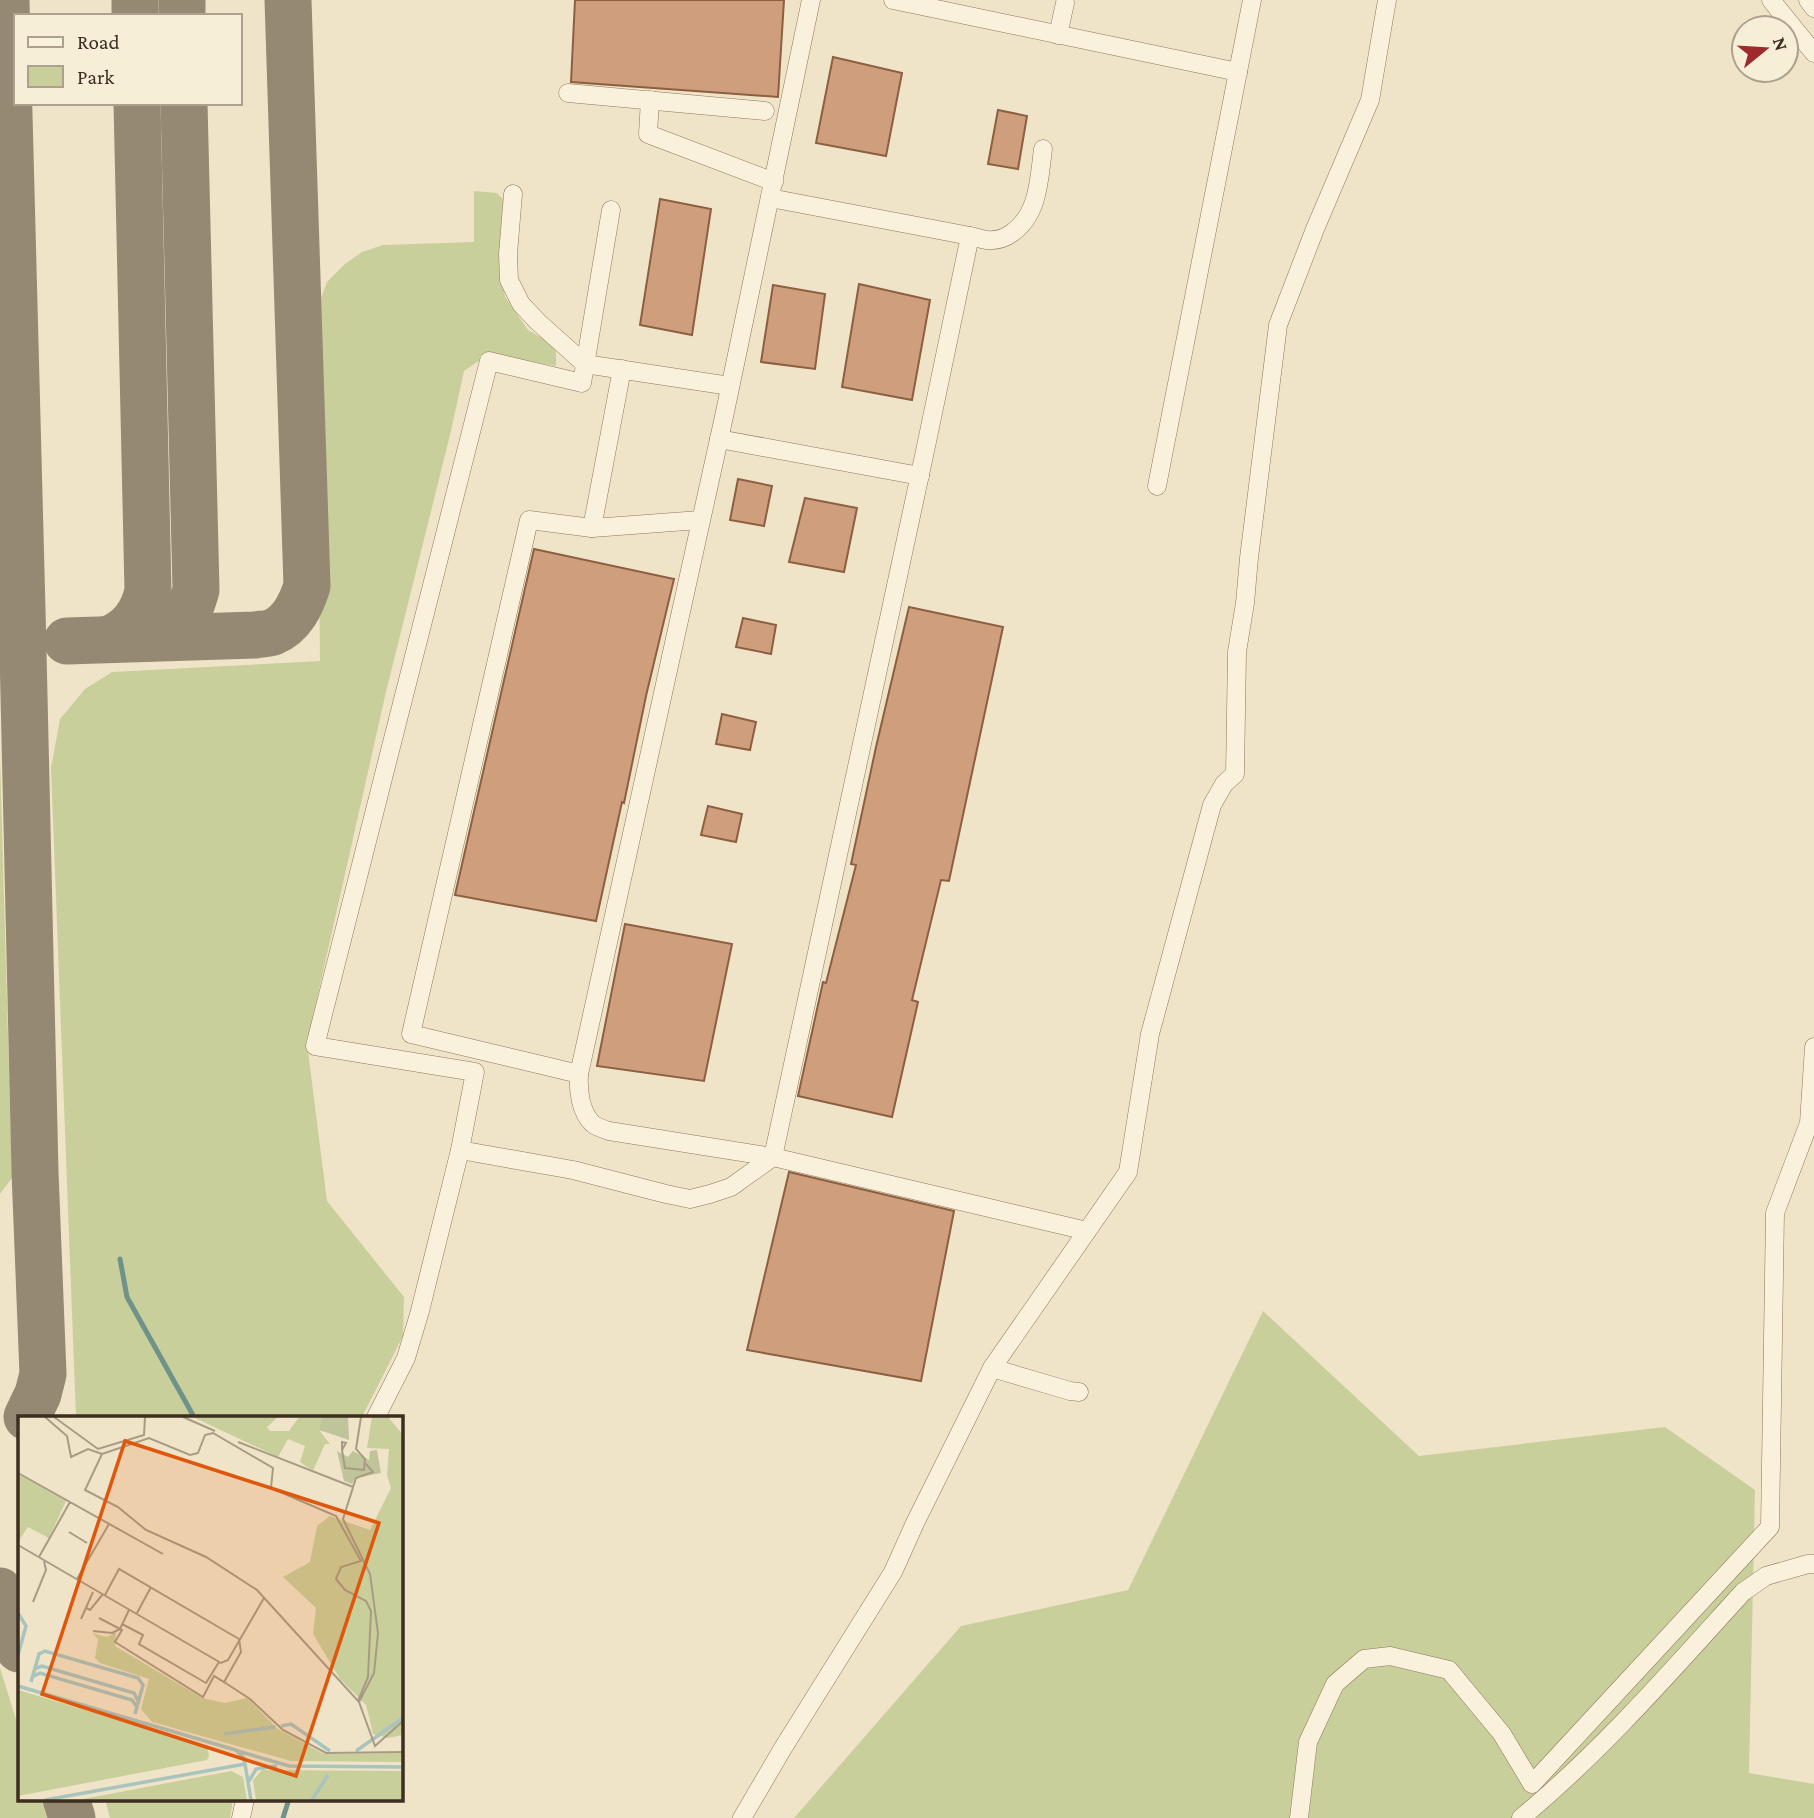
<svg xmlns="http://www.w3.org/2000/svg" width="1814" height="1818" viewBox="0 0 1814 1818" font-family="'Crimson Pro',serif">
<rect width="100%" height="100%" fill="#f0e4c8"/>
<g fill="#c9cf9b">
<path d="M474,191L497,193L505,201L499,265L505,297L528,330L556,346V366L489,354L464,371L451,431L386,692L307,1043L327,1201L404,1297L403,1336L362,1417H76L51,768L60,719L85,689L112,672L320,661L317,331L318,306L327,282L345,264L362,252L383,245L474,242Z"/>
<path d="M0,756L12,1178L0,1194Z"/>
<path d="M1263,1311L1419,1456L1665,1427L1755,1490L1749,1773L1814,1784V1818H794L961,1626L1128,1590Z"/>
<path d="M0,1668L19,1729V1799H41L47,1818H0Z"/>
<path d="M105,1799H233L230,1818H110Z"/>
</g>
<g fill="none" stroke-linecap="round" stroke-linejoin="round">
<g stroke="#6f938a" stroke-width="5">
<path d="M120,1259L127,1297L194,1417"/>
<path d="M283,1818L289,1799"/>
</g>
<g stroke="#968974" stroke-width="47">
<path d="M6,0L22,609L35,1172L43,1374L38,1394L27,1417"/>
<path d="M135,0V16"/>
<path d="M182,0V16"/>
<path d="M152,638C183,628 187,620 196,590L184,103"/>
<path d="M109,639C131,631 143,614 148,591L137,103"/>
<path d="M67,641L255,635C261,634 268,634 273,632C292,624 301,605 307,586L288,0"/>
<path d="M0,1591L19,1649"/>
<path d="M66,1799L72,1818"/>
</g>
</g>
<g fill="#cf9f7d" stroke="#8d5f41" stroke-width="2">
<path d="M575,0H784L778,97L571,82Z"/>
<path d="M833,57L902,73L886,156L816,143Z"/>
<path d="M998,110L1027,116L1018,169L988,164Z"/>
<path d="M660,199L711,209L692,335L640,325Z"/>
<path d="M859,284L930,300L912,400L842,387Z"/>
<path d="M773,285L825,294L815,369L761,362Z"/>
<path d="M738,479L772,486L764,526L730,520Z"/>
<path d="M805,498L857,508L844,572L789,562Z"/>
<path d="M534,549L674,579L646,696L624,803L622,802L596,921L455,895Z"/>
<path d="M909,607L1003,627L949,881L941,880L912,1000L918,1002L892,1117L798,1096L823,982L826,983L856,865L851,864L876,747Z"/>
<path d="M743,618L776,625L771,654L736,647Z"/>
<path d="M722,714L756,722L750,750L716,744Z"/>
<path d="M708,806L742,814L736,842L701,835Z"/>
<path d="M625,924L732,944L704,1081L597,1066Z"/>
<path d="M789,1172L954,1211L921,1381L747,1350Z"/>
</g>
<g fill="none" stroke-linecap="round" stroke-linejoin="round">
<defs>
<g id="minor">
<path d="M811,0L725,412L579,1074C578,1090 580,1112 593,1124C597,1127 603,1129 609,1131L773,1157L1087,1231"/>
<path d="M893,0L1238,72"/>
<path d="M1771,0L1814,53"/>
<path d="M1808,0L1814,8"/>
<path d="M1058,35L1065,3"/>
<path d="M568,93L765,111"/>
<path d="M650,100L648,134L774,182"/>
<path d="M513,194L508,254L509,280L521,304L538,322L585,364L730,386"/>
<path d="M611,210L582,383L489,361L315,1046L475,1072L460,1150L573,1170L666,1194L690,1199L710,1194L731,1187L773,1157L925,451L970,236L770,198"/>
<path d="M970,236C975,237 981,239 986,240C995,241 1005,238 1012,233C1039,214 1039,179 1043,149"/>
<path d="M719,439L920,476"/>
<path d="M1157,486L1252,0"/>
<path d="M592,528L700,520"/>
<path d="M579,1074L411,1034L529,520L592,528L622,369"/>
<path d="M992,1368L1070,1391L1079,1392"/>
<path d="M376,1417L406,1358L420,1311L460,1150"/>
<path d="M241,1818L245,1799"/>
<path d="M742,1818L783,1748L893,1572L915,1523L992,1368L1128,1172L1150,1034L1212,805L1224,784L1235,774L1237,652L1245,603L1249,558L1278,325L1315,229L1370,100L1387,0"/>
<path d="M1299,1818L1308,1742L1335,1684L1364,1659L1390,1656L1449,1670L1502,1734L1532,1784L1770,1527L1775,1213L1809,1123L1814,1047"/>
<path d="M1521,1818C1603,1750 1672,1670 1743,1592L1766,1576L1808,1564H1814"/>
</g>
</defs>
<use href="#minor" stroke="#8d765c" stroke-width="19"/>
<use href="#minor" stroke="#faf1dc" stroke-width="18"/>
</g>
<g transform="translate(18 1416)">
<rect width="385" height="385" fill="#f0e4c8"/>
<path d="M175,1H260L249,11L252,15H271L281,1H304L301,14L312,28H307L295,55L282,46L287,30L270,23L260,41ZM354,1H370L385,19V319L370,322L355,318L348,289L322,263L295,218L298,192L265,161L292,146L299,110L312,100L352,114L373,72L369,59L371,33L349,32ZM0,58L48,85L31,122L10,111L0,126ZM98,216L97,230L184,282L207,287L229,282L260,313L306,338L385,337V346L273,345L134,306L123,293L131,263L82,247L77,242L80,223L74,217L89,221ZM0,274L189,330L191,340L189,344L0,380ZM244,354L385,355V384H238L235,364ZM213,355L225,361L229,384H60Z" fill="#c9cf9b"/>
<path d="M304,1H330L331,24L301,14ZM359,34L363,57L338,62L334,68L326,65L319,35L330,41L335,35L351,44L352,35Z" fill="#bfc49a"/>
<path fill="none" stroke="#a9c4bc" stroke-width="3.5" d="M0,197L8,210L0,239M16,253L24,250L116,277L120,285M14,261L22,257L114,284L119,291M13,266L21,238L27,235L120,262L125,269L117,298M0,270L218,334L226,342L233,384M263,310L273,308L312,335M206,318L257,311M220,335L271,350L385,351M338,335L385,302M231,365L238,353L259,350M27,384L227,348M294,384L310,359"/>
<path fill="none" stroke="#a89b85" stroke-width="2" d="M27,1L49,20L53,41L70,33L84,38L131,22L172,39L180,37L187,19L195,17L255,52L253,72L318,100L343,145L323,151L318,163L327,174L348,185L353,195L350,261L340,285M36,1L80,33L126,19L127,1M165,1L197,15M220,26L335,71M324,34V26L328,27L324,34L327,52L346,54L347,43L338,33L343,1M84,38L67,74L100,91L128,114L188,141L239,174L341,286L357,330L385,305M0,57L145,138M51,116L69,127M0,129L203,247L210,244L246,182M21,141L52,86M59,163L91,108M15,186L28,154L26,145M68,192L72,194L85,178M119,197L133,171M81,202L104,214L97,226L185,281L196,260L206,266L223,236L221,223L101,153L87,179M63,203L75,176M104,208L125,219L121,228L188,267L201,246M75,215L94,217L102,213L111,194M206,266L232,283L265,314L308,337L385,336M341,286L356,257L360,217L352,158L325,103L338,62L355,56L348,48"/>
<path fill="#df570d" fill-opacity="0.15" stroke="#df570d" stroke-width="3.5" d="M107,25L361,107L278,360L24,278Z"/>
<rect width="385" height="385" fill="none" stroke="#3d2e20" stroke-width="3.5"/>
</g>
<rect x="14" y="14" width="228" height="91" fill="#f7eed8" stroke="#ada18e" stroke-width="2"/>
<rect x="28" y="37" width="35" height="10" fill="#faf1dc" stroke="#ada18e" stroke-width="2"/>
<text x="77" y="49" font-size="21" fill="#3d2e20">Road</text>
<rect x="28" y="66" width="35" height="21" fill="#c9cf9b" stroke="#ada18e" stroke-width="2"/>
<text x="77" y="84" font-size="21" fill="#3d2e20">Park</text>
<g transform="translate(1765 49) rotate(72)"><circle r="33" fill="#f7eed8" stroke="#ada18e" stroke-width="2"/>
<path d="M0-5L12 26L0 18L-12 26Z" fill="#9e2a2b"/>
<text y="-10" font-size="19" font-weight="bold" text-anchor="middle" fill="#3d2e20">N</text>
</g>
</svg>
